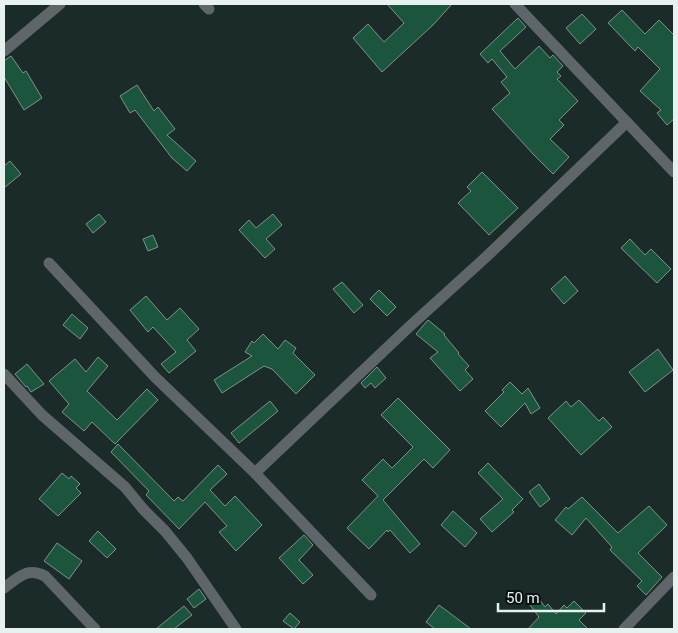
<svg xmlns="http://www.w3.org/2000/svg" width="678" height="633" viewBox="0 0 678 633" font-family="Roboto,sans-serif">
<rect width="100%" height="100%" fill="#1a2b2a"/>
<g fill="#1c553e" stroke="#819189">
<path d="M387,4H452L433,25L382,72L353,38L368,24L384,42L404,23Z"/>
<path d="M622,10L645,34L659,20L674,35V119L667,125L657,113L661,110L640,91L660,69L638,47L635,51L608,23Z"/>
<path d="M582,14L596,29L580,44L566,28Z"/>
<path d="M518,18L526,27L500,51L515,69L539,46L550,58L553,55L563,66L557,72L561,76L557,79L578,101L559,120L564,125L550,139L569,157L553,174L534,155L492,109L510,93L501,82L507,77L492,59L488,63L480,54Z"/>
<path d="M11,56L23,73L26,71L42,98L24,110L4,77V61Z"/>
<path d="M137,85L154,111L158,107L175,129L167,135L196,161L187,171L172,158L135,110L130,113L120,96Z"/>
<path d="M10,161L21,174L4,188V166Z"/>
<path d="M482,172L518,208L489,235L458,203L471,191L467,187Z"/>
<path d="M99,214L106,222L93,233L86,224Z"/>
<path d="M273,214L282,225L266,239L275,249L265,258L239,230L249,220L256,228Z"/>
<path d="M153,235L158,247L148,251L143,239Z"/>
<path d="M630,239L645,255L651,249L671,269L657,283L621,248Z"/>
<path d="M565,276L578,291L564,304L551,289Z"/>
<path d="M342,282L363,305L354,313L333,289Z"/>
<path d="M379,290L396,307L387,316L370,299Z"/>
<path d="M146,296L167,320L180,308L199,329L187,340L196,351L169,373L161,364L176,352L153,327L148,332L130,310Z"/>
<path d="M72,314L88,328L80,339L63,325Z"/>
<path d="M428,320L445,334L444,335L459,353L458,354L469,366L465,370L473,379L460,391L430,358L438,352L416,334Z"/>
<path d="M263,334L278,349L285,340L296,348L293,353L315,375L296,394L272,369L264,366L222,393L214,380L252,356L245,352L252,341L254,343Z"/>
<path d="M658,349L673,370L645,392L629,372Z"/>
<path d="M98,357L108,366L87,391L117,420L147,389L158,400L115,444L92,422L84,431L62,412L69,404L49,381L75,359L86,372Z"/>
<path d="M27,364L44,384L31,392L27,386L26,387L15,374Z"/>
<path d="M377,367L386,378L375,388L371,383L365,388L361,383Z"/>
<path d="M510,382L522,394L528,388L540,408L531,414L525,403L501,427L485,411L504,392L502,390Z"/>
<path d="M398,398L450,450L433,468L424,459L383,500L420,544L410,553L390,530L388,532L387,530L369,549L347,528L378,496L362,480L383,459L392,468L413,447L381,415Z"/>
<path d="M579,400L599,421L603,417L612,427L581,455L548,418L566,401L571,407Z"/>
<path d="M270,401L278,411L239,443L231,433Z"/>
<path d="M118,444L174,501L178,497L183,501L218,465L227,474L210,490L225,506L235,496L262,525L236,551L219,532L227,526L205,502L179,529L146,495L149,491L111,452Z"/>
<path d="M488,463L523,499L512,510L514,512L492,532L480,519L503,499L478,473Z"/>
<path d="M62,473L69,479L71,476L80,484L76,488L81,493L58,516L39,499Z"/>
<path d="M539,484L550,499L540,507L529,492Z"/>
<path d="M582,497L618,533L649,506L667,525L638,553L662,577L646,595L637,586L642,581L610,550L612,547L586,518L572,535L555,520L566,507L568,509Z"/>
<path d="M453,511L477,533L465,547L441,525Z"/>
<path d="M98,531L116,549L107,558L89,541Z"/>
<path d="M304,535L313,545L299,560L313,575L303,584L279,558Z"/>
<path d="M57,543L82,561L69,579L44,561Z"/>
<path d="M199,589L206,599L194,608L187,599Z"/>
<path d="M536,595L545,607L548,604L556,614L564,605L567,608L574,601L586,613L579,620L588,629H528L539,617L527,601Z"/>
<path d="M439,605L471,629H435L426,622Z"/>
<path d="M184,606L192,615L174,629H156Z"/>
<path d="M290,613L300,622L294,629L283,621Z"/>
</g>
<g fill="none" stroke-linecap="round" stroke-linejoin="round">
<g stroke="#5f6669" stroke-width="11">
<path d="M204,4L209,9"/>
<path d="M515,4L674,172"/>
<path d="M4,51L60,4"/>
<path d="M49,263L155,377L255,473L409,327L485,258L627,122"/>
<path d="M4,374L42,415L125,487L143,509L165,531L187,558L236,629"/>
<path d="M255,473L371,595"/>
<path d="M4,588C19,577 27,567 45,576L95,629"/>
<path d="M624,629L674,577"/>
</g>
</g>
<rect width="678" height="633" fill="none" stroke="#e6f1f0" stroke-width="10"/>
<path d="M498 603v8h106v-8" fill="none" stroke="#e6f1f0" stroke-width="2.5"/>
<text x="506" y="603" font-size="15" fill="#e6f1f0" stroke="#0a1211" stroke-width="4" paint-order="stroke">50 m</text>
</svg>
